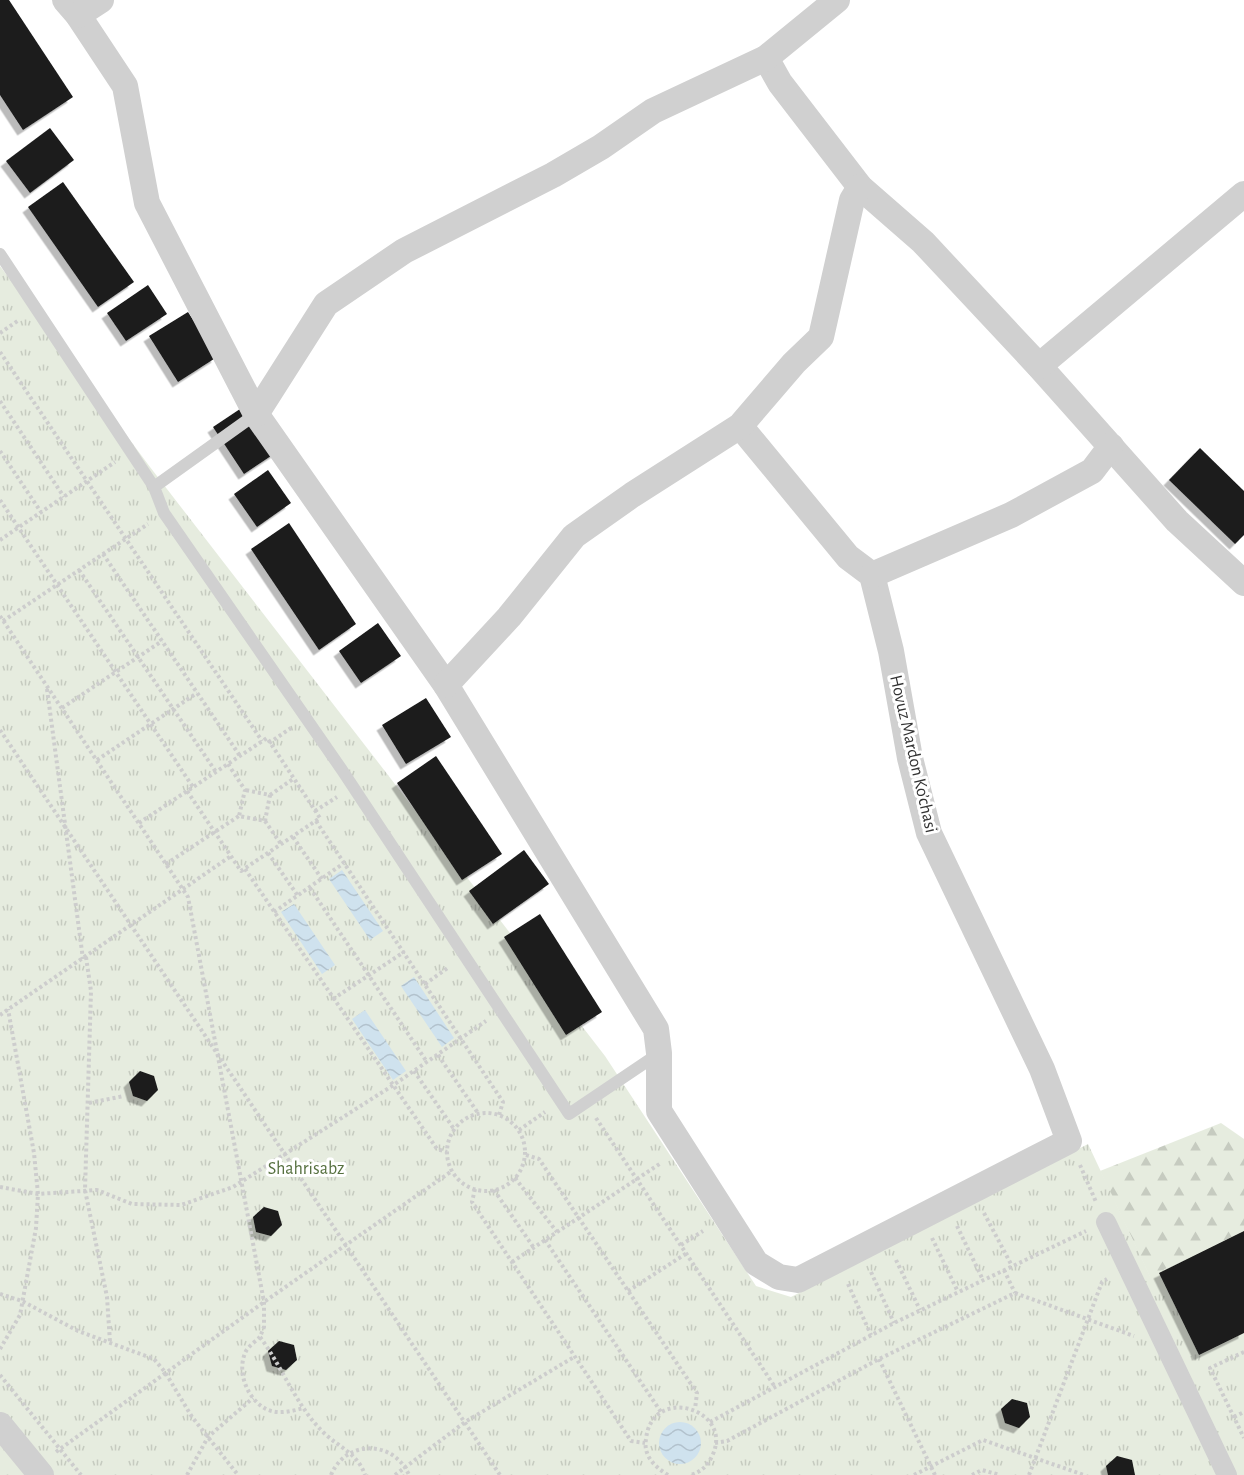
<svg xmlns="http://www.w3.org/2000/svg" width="1244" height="1475" viewBox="0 0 1244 1475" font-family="'Alegreya Sans',sans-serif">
<defs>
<pattern id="forest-firs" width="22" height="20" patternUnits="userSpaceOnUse" patternTransform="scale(1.5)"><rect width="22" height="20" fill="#e6ecdf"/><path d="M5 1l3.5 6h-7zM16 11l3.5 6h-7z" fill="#c6cbc0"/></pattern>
<pattern id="park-tufts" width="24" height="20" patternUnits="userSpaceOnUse" patternTransform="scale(1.5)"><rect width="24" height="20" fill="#e6ecdf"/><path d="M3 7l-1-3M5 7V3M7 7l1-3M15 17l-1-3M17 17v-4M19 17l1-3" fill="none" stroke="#c6cbc0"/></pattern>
<pattern id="water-waves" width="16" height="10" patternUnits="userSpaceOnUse" patternTransform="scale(1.5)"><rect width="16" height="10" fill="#cfe2ee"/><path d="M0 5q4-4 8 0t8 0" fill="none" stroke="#b2c2cd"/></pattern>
<filter id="shadow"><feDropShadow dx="-5.5" dy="5.5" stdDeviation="0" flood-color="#0004"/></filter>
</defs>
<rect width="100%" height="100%" fill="#fff"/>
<path fill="url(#forest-firs)" d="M1221,1123L1244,1139V1231L1150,1277L1100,1171Z"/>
<path fill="url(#park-tufts)" d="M0,266L150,467L605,1056L756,1286L791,1297L1088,1144L1150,1276L1244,1231V1475H0Z"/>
<g fill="url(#water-waves)">
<path d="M342,870L383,931L370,940L329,879Z"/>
<path d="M294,904L335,965L322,974L281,912Z"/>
<path d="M414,977L454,1038L442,1047L401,986Z"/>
<path d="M365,1010L406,1071L393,1080L352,1019Z"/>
<circle cx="680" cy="1443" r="21"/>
</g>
<g fill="#1a1a1a" filter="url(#shadow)">
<path d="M0,0H9L73,97L23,130L0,95Z"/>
<path d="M50,128L74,160L30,193L6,161Z"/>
<path d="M63,182L134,282L98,307L28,207Z"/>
<path d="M148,285L167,314L126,341L107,313Z"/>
<path d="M188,312L217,357L178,382L149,336Z"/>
<path d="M246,405L277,452L244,474L213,427Z"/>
<path d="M1200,448L1244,491V535L1235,544L1169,480Z"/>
<path d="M268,470L291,503L257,527L234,494Z"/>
<path d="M289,523L356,624L319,650L251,549Z"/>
<path d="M378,623L401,656L361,683L339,651Z"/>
<path d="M426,698L451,737L406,764L382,725Z"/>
<path d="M436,756L502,854L462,880L397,783Z"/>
<path d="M524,850L549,884L493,924L469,891Z"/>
<path d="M540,914L602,1012L566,1035L504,937Z"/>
<path d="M140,1071L154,1076L158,1090L147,1101L133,1096L129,1082Z"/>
<path d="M264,1207L278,1211L282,1225L271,1236L256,1232L253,1217Z"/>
<path d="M1244,1231V1333L1199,1355L1159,1273Z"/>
<path d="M279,1341L294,1345L297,1360L286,1370L272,1366L268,1351Z"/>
<path d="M1012,1399L1027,1403L1030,1417L1019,1428L1005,1423L1001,1409Z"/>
<path d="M1117,1456L1132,1460L1135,1475H1108L1106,1466Z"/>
</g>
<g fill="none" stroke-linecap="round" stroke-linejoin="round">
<g stroke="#cdcdcd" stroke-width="4" stroke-dasharray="3 3" stroke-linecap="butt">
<path d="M0,333L19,320"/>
<path d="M0,352L262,741"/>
<path d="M0,401L64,497"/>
<path d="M0,451L41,512"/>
<path d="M0,500L193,787"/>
<path d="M0,540L115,462"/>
<path d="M103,554L240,756"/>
<path d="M79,570L216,772"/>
<path d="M0,616L188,897L264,1302V1327L260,1337C283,1368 296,1406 324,1433C340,1448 358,1454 365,1475"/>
<path d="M3,621L148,524"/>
<path d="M47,689L83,959"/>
<path d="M62,708L162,641"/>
<path d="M0,730L500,1475"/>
<path d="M269,743L291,728"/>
<path d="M97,760L197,693"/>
<path d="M228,764L245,790L239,816L265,821L270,795L245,790"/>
<path d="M270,795L293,779"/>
<path d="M315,811L337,797"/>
<path d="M265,821L281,844"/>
<path d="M316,821L503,1102L499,1115"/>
<path d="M139,823L267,738L320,818L241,871L187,791"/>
<path d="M293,837L322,879"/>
<path d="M268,853L298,896"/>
<path d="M166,864L239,816"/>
<path d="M245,869L437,1149L447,1152"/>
<path d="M310,888L427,1062"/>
<path d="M274,912L344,863"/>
<path d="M86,957L91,991L85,1190L107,1297L110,1342"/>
<path d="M425,984L449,967"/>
<path d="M333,999L404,952"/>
<path d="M0,1015L231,856"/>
<path d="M438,1055L478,1113"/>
<path d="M414,1071L454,1129"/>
<path d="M89,1103L124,1096"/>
<circle cx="486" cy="1152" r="39"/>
<path d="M596,1118L775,1387"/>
<path d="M519,1130L545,1112"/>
<path d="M526,1155L539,1159L697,1393L695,1409"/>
<path d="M1080,1165L1096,1202"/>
<path d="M515,1178L557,1232"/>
<path d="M0,1187L38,1194L97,1190L132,1204L181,1205L233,1187L392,1086L486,1021"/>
<path d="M475,1189L472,1202L631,1441L645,1443"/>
<path d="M494,1190L534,1248"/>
<path d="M984,1213L1012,1266"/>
<path d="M957,1226L983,1280"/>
<path d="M932,1238L958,1292"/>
<path d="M545,1240L661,1412"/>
<path d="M681,1245L703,1231"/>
<path d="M896,1260L920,1310"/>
<path d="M512,1262L661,1163"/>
<path d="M1004,1270L1015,1293"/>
<path d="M871,1272L894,1323"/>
<path d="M848,1284L871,1335"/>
<path d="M628,1291L687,1253"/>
<path d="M0,1294L22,1301L78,1331L154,1359L165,1372L192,1417L238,1475"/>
<path d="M260,1337C256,1341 249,1346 246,1351C236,1371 247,1399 266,1409C278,1415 292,1411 304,1408"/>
<path d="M0,1349L20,1315L36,1228L38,1194L34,1153L8,1009"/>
<path d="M1244,1352L1210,1368L1244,1438"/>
<path d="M879,1359L935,1475"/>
<path d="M0,1375L81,1475"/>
<path d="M1234,1417L1244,1412"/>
<path d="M710,1422L894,1323L1086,1231"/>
<path d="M715,1443L727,1441L879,1359L1015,1293L1134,1336"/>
<path d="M56,1452L264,1302L452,1171"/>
<path d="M187,1475L208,1437L253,1398"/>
<path d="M331,1475C346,1439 394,1440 409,1475"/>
<path d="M395,1475L465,1422L574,1357"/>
<path d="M668,1475C655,1467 643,1456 646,1439C652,1384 733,1409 713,1454C708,1465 702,1472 690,1475"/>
<path d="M914,1475L983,1440L1084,1475"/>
<path d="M972,1475L982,1470L1000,1475"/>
<path d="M1029,1475L1102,1282L1107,1279"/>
</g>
<g stroke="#d0d0d0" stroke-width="12">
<path d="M0,254L154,487"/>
<path d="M256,414L154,487L164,513L342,770L569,1114L658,1054"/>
</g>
<path stroke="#d0d0d0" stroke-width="20" d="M1106,1222L1227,1475"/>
<g stroke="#d0d0d0" stroke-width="26">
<path d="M65,0L78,15L125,86L147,203L256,414L446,685L656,1029L659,1053V1111L756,1263L779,1277L798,1280L1069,1141L1042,1069L929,833L910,758L891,651L872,575L848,557L740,426"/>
<path d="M78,15L101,0"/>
<path d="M766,58L780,83L860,187L923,242L1039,366L1177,521L1244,583"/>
<path d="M1039,366L1244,194"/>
<path d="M256,414L326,304L404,251L553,175L601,147L653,111L766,58L837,0"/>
<path d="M872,575L1011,515L1092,471L1111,446"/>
<path d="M446,685L509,617L574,536L632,495L740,426L794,363L821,337L852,200L860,187"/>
<path d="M0,1425L41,1475"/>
</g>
</g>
<g text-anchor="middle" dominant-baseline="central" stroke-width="6" stroke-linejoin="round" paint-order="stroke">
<g font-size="18" fill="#333" stroke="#fff">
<text transform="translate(913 754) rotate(77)">Hovuz Mardon Ko’chasi</text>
</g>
<g font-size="18" fill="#56703f" stroke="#fff">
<text x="306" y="1169">Shahrisabz</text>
</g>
</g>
</svg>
